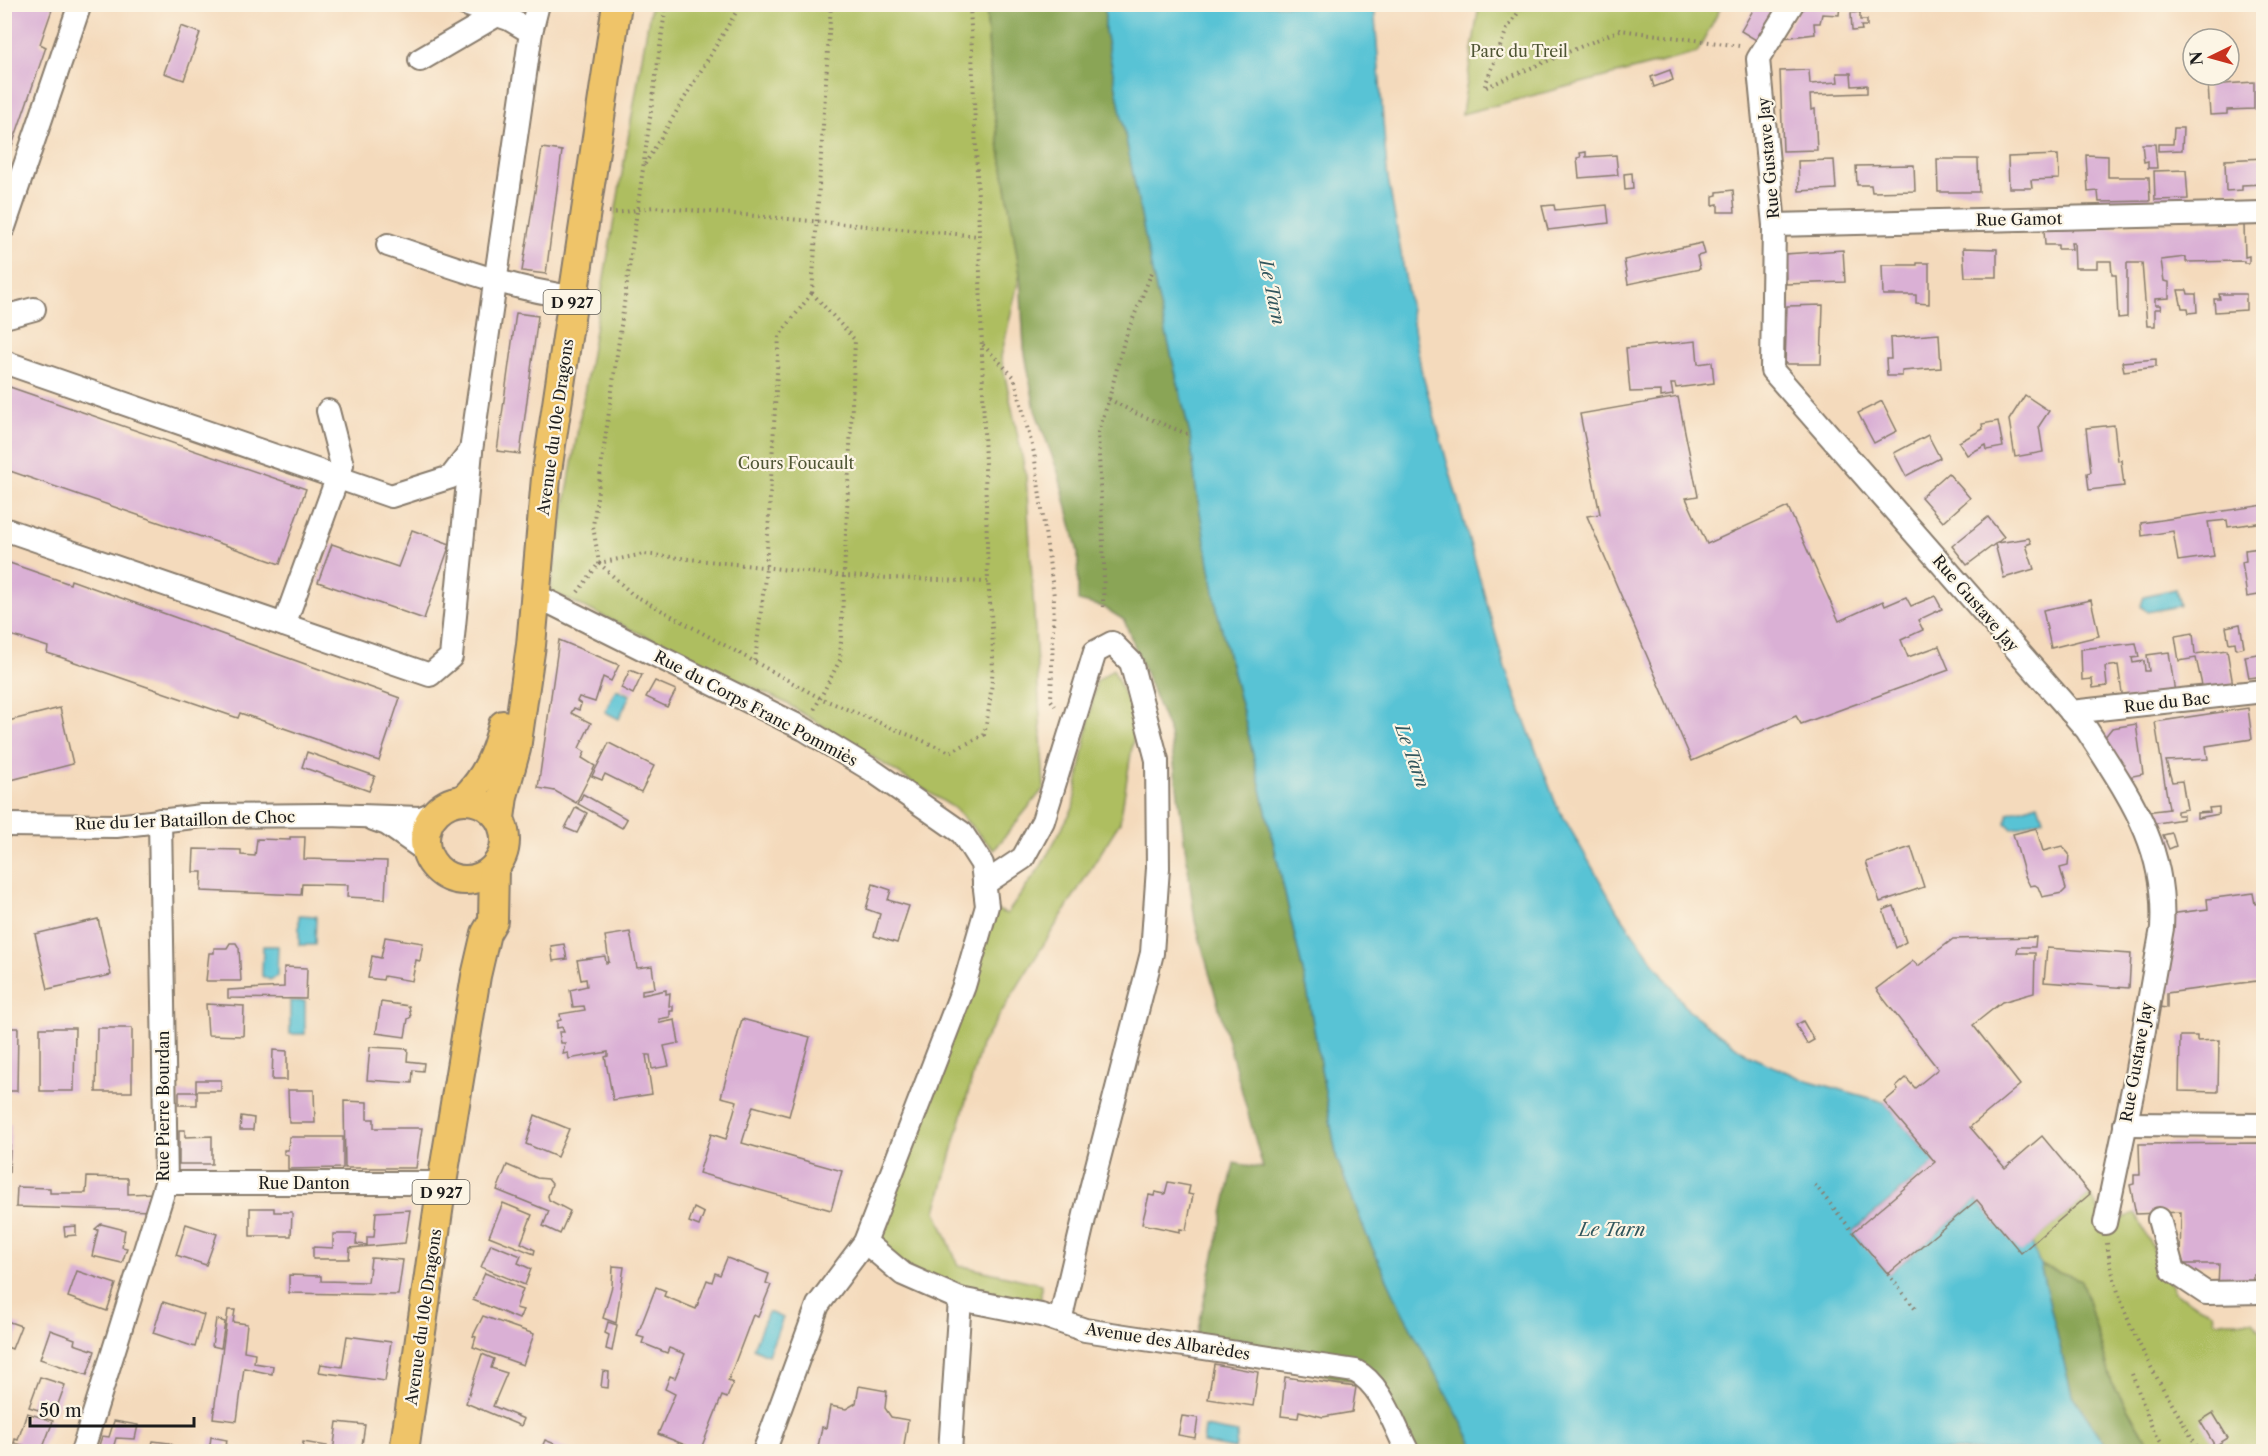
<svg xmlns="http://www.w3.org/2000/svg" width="2268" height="1456" viewBox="0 0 2268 1456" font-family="'Libre Caslon Text',serif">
<rect width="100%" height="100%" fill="#fcf5e5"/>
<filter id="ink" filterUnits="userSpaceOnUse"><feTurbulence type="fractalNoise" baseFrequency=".0167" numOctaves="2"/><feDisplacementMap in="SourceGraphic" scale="12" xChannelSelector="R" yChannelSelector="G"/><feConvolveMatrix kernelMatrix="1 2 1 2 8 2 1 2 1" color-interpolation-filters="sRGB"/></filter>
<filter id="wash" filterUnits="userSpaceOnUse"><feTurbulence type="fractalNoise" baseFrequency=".008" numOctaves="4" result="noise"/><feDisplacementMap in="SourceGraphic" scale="24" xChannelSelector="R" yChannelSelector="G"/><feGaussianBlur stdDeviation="1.35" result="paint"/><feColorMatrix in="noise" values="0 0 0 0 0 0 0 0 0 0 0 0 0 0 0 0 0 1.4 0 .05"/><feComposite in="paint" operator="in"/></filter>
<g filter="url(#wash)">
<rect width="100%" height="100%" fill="#f4dabc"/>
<g fill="#aebe61" stroke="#656d3e" stroke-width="1.5">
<path d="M651,5H986L992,99L1020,274L1001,357L1026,475L1044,788L994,850L954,808L786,703L550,591Z"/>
<path d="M1479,5V4L1722,5L1697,53L1462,114Z"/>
<path d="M1113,669L1136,722L1120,822L981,1045L936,1211L958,1265L1041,1284V1315L960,1299L865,1242L987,906L1007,914L1041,866L1073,808L1096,682Z"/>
<path d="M2090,1194L2105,1223L2136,1214L2174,1292L2200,1307L2213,1312L2215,1321H2253L2263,1334V1451H2153L2112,1383L2082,1280L2040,1265L2032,1243Z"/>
</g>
<g fill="#8aa557" stroke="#53603a" stroke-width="1.5">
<path d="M986,5H1105V31L1152,272L1190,435L1196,489L1218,614L1246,724L1307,989L1337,1159L1367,1236L1401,1309L1477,1451H1408L1374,1386L1203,1347L1197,1334L1234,1163L1263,1168L1195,921L1170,734L1124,620L1103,607L1078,601V552L1058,472L1035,410L1024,348L1020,274L992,99Z"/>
<path d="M2040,1265L2082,1280L2112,1383L2153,1451H2110L2072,1395Z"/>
</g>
<g fill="#59c3d5" stroke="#3a7078" stroke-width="1.5">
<path d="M1105,5H1374L1387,172L1421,369L1505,668L1556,804L1618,912L1688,1010L1749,1056L1803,1079L1884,1102L1935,1162L1853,1231L1888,1274L1977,1200L2021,1252L2032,1243L2040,1265L2072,1395L2110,1451H1477L1401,1309L1367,1236L1337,1159L1307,989L1246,724L1218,614L1196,489L1190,435L1152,272L1105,31Z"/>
<path d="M2176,589L2180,606L2147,612L2141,606L2144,596Z"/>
<path d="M616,689L630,695L619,719L605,712Z"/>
<path d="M2038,804L2043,819L2012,829L2006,823L2008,813Z"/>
<path d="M299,915L316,916L315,945H299Z"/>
<path d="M263,946H278L277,976L270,980L262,976Z"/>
<rect x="290" y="1001" width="15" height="33"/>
<path d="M768,1312L783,1318L768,1355L753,1348Z"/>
<path d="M1205,1427L1238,1433L1235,1449L1203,1443Z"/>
</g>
<g id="blocks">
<g fill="#dab0d5">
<path d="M4,4H54L40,44L46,47L5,166Z"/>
<path d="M1802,4H1840L1839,15L1822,14L1820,23H1814L1815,34L1783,38Z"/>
<path d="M1756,5H1778L1756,40L1741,31Z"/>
<path d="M1860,12V20H1867V26H1861L1862,30L1852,31L1851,13Z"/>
<path d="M181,26L200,33L184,80L164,73Z"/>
<path d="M1670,70L1673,80L1654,87L1651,77Z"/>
<path d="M1809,70L1810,84L1838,82L1837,73H1851L1852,86L1867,85V93L1810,95L1811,110L1815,109L1817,150L1783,151L1780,71Z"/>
<path d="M2254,82V109L2227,110V114L2210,115L2208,85Z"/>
<path d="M2174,128H2183L2182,150L2158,151V144H2173Z"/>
<path d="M2142,144H2155L2157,168H2148V161L2144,162Z"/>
<path d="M542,148L562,151L546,274L522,271Z"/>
<path d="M1586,152V157L1616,155L1618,175L1579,178L1577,158L1581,157L1580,153Z"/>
<path d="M2058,155L2059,179L2031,180L2032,188H2009L2008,157Z"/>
<path d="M2086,155L2108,156V177H2149L2150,201L2099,202L2098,191L2088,192Z"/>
<path d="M2264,158V184L2242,185V190L2226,191L2225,160Z"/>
<path d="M1937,159H1978L1979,192H1938Z"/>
<path d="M1834,160L1836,189L1799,191L1798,161Z"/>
<path d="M1914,165L1915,191L1872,192L1871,185H1857L1856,166Z"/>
<path d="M2186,170L2188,199L2155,200L2154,171Z"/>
<path d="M1632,173L1633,189L1625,190L1624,174Z"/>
<path d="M1733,190L1735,212H1718V204L1713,205V196L1717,195V192Z"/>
<path d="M1554,205L1555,210L1607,205L1609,223L1548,230L1542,206Z"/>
<path d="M2244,225L2245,257L2249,256V263H2244V261L2186,262V257L2161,260L2164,281L2169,282V298L2155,299V305H2160L2161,309H2155V326H2147L2142,263H2127V317L2118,318L2116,275H2112L2111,261H2097V268H2075L2074,243H2071L2072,249H2058V245H2045L2044,230Z"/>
<path d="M1702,243L1705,254L1697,256L1700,269L1628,284L1624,260Z"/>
<path d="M1963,248L1997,249V277H1965Z"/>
<path d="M1843,250L1845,282L1786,284L1785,254Z"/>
<path d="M1917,263H1929V304L1916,303V295H1883L1882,265H1917Z"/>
<path d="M2178,290H2187L2188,294H2196L2197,312L2189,313L2188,308H2182Z"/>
<path d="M2219,294H2246V310L2215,312L2214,299H2220Z"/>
<path d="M1823,305L1821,364H1785L1787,306Z"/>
<path d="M516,313L538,316L520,454L497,451Z"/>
<path d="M1939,334L1941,368L1902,371V376H1887L1886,359H1891L1890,338Z"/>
<path d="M1696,341L1698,364L1712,362L1714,383L1676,388L1675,384H1671L1673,395L1661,397V391L1630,392L1626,348Z"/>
<path d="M2156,359V367L2124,371L2122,362Z"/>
<path d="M4,385L306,489L280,564L4,469Z"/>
<path d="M2025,395L2049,411L2039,426L2043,452L2015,457L2009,420Z"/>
<path d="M1678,397L1698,496L1686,498L1707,544L1788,507L1839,621L1883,601L1885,606L1906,597L1911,606L1935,596L1942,609L1918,620L1923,630L1901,640L1908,657L1939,646L1949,670L1801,724L1796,716L1692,761L1587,516L1600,514L1580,414Z"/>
<path d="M1882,401L1897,431L1874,443L1858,413Z"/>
<path d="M1998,421L2003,447L1987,450L1986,445L1967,455L1959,442L1983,429L1982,424Z"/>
<path d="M2114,425L2118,461L2121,460L2124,486L2089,490L2087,473L2091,472L2086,428Z"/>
<path d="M1928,435L1940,458L1906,476L1894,453Z"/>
<path d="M1948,473L1970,498L1943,522L1921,497Z"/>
<path d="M2264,505V522L2228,527L2227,520L2208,522L2214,556L2178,561L2173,531L2142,536L2141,523Z"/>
<path d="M1988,517L2004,537L1997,543L2029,538L2031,543L2026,545L2034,569L2004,578L1995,544L1967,565L1952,546Z"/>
<path d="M412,530L450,544L424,619L318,582L332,544L398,567Z"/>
<path d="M2264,543V594L2247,597L2242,562L2246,561L2245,550L2260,548V544Z"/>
<path d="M4,561L70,584L71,580L400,698L379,761L240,713L238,718L60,657L47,653L48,647L4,633Z"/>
<path d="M2091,600L2099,636L2051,648L2043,610Z"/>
<path d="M2240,624L2244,647L2236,649L2235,642L2229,643L2226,627Z"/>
<path d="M2193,633L2195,654L2227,650L2233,685L2203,690L2196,658L2179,661L2175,636Z"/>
<path d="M559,640L619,665L611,681L603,677L595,702L579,697L577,701L581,704L579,710L574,708L571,713L591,723L579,748L585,752L582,758L595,766L576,803L555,791L538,788Z"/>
<path d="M2136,643L2139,657L2132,658L2133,663L2144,661L2145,671H2149L2147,655L2169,652L2175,693L2123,700L2118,665L2105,667L2107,686L2093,688L2092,679L2082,680L2081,649Z"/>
<path d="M2264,653V676L2249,678L2245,656Z"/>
<path d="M630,670L642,675L633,694L621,688Z"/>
<path d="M655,681L676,690L667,707L646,697Z"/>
<path d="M60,708L73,764L11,780L4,751V722Z"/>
<path d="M2248,708L2252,739L2206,746L2208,759L2166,761L2172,782L2182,781L2187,809L2177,811V815H2183V819L2151,824L2145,812L2169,809L2155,722Z"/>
<path d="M2136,724L2143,774L2128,777L2104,738L2112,728Z"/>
<path d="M609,743L654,766L641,792L605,774L602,780L592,776Z"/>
<path d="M307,752L375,776L369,791L302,767Z"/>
<path d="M583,794L627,819L622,828L578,804Z"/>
<path d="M576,807L587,813L577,833L565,828Z"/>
<path d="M2219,807V814L2197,818V813L2210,812L2209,808Z"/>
<path d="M2036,828L2043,851L2062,846L2069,854L2068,866L2060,868L2066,889L2062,893L2042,897L2038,887L2035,885L2030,886L2025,876L2013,834Z"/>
<path d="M2172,833L2176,846L2169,849L2163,835Z"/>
<path d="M290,837H305L304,859L387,861L385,899L347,897L348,885L302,884L301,895L201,891L202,872H193L194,849L241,850V855L255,856L257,839L290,840Z"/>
<path d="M1911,847L1924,887L1880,902L1866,862Z"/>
<path d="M873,884L891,890L888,900L909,906L897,943L874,936L880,914L866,909Z"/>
<path d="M2253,893L2255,904L2264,903V980L2167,993V1008L2159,1007L2169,914L2208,909L2207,899Z"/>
<path d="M1894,906L1906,942L1896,948L1883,910Z"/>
<path d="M98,919L111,975L48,989L35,934Z"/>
<path d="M630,932L637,968L652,966L655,988L642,990V995L666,990V994L670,993L669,1006H673V1011H670V1017L659,1019L660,1023L675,1020L679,1043L664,1046L669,1066L652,1069L650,1055H646L652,1094L613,1100L605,1057L608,1056V1052L569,1059L568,1053L563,1054L565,1043H561L559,1032H564L562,1027L557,1028V1021L561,1020L560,1014L585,1010L584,1006L573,1007L570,990L587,986L586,979L581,980L577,960L605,956L606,963L609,962L605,936Z"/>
<path d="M385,937L423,943L420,961L416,960L412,981L384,976L383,980L368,978L372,956L381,958Z"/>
<path d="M2036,937L2035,947H2018L2017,953H2035L2034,993L2002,1002L1973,1025L2020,1085L1970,1127L2005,1168L2042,1136L2090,1194L2021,1253L1977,1200L1888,1274L1853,1232L1935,1162L1884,1102L1898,1090L1896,1087L1906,1078L1915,1088L1938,1069L1876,989L1913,961L1918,966L1953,939Z"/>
<path d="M230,943H236L239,948L241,981H206L209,953H214V948H227Z"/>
<path d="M564,944L567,959L553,961L551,946Z"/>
<path d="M2047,948L2131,954L2129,988L2044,982Z"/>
<path d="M284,967L307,968L306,999L228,998V990L284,987Z"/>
<path d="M381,1002L409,1006L411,1017L408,1019L405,1037L376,1033Z"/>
<path d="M206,1004L244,1006L243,1036L208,1035Z"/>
<path d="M742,1019L810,1037L789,1116L753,1106L742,1143L842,1171L831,1210L699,1173L711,1134L726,1139L737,1101L721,1097Z"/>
<path d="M1803,1021L1814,1040L1807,1044L1796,1025Z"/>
<path d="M4,1028H18L17,1091H4Z"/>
<path d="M40,1028H75L74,1091H40Z"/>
<path d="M97,1028H132V1092H96Z"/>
<path d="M2180,1036H2197V1041L2219,1040L2218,1092L2179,1091Z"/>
<path d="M370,1047L408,1049L407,1061L424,1063L423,1071L413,1070L412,1083L367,1080Z"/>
<path d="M273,1050L287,1051V1080H272Z"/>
<rect x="196" y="1080" width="25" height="11"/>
<path d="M288,1090H314L315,1123H289Z"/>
<rect x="179" y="1092" width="18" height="13"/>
<path d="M344,1101L367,1102V1119H374V1128H422L416,1168H345Z"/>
<path d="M535,1115L569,1129L557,1157L526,1144Z"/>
<path d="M241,1116L254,1118L253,1130H240Z"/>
<path d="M4,1123H11L9,1173H4Z"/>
<path d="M179,1130H185V1137L212,1136V1164H179Z"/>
<path d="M289,1137H343V1168L288,1169V1155L284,1154V1150H288Z"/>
<path d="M2264,1143V1274L2254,1275V1287L2218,1289L2219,1264H2180L2181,1212L2136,1214L2130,1185L2134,1184V1175H2140L2139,1144Z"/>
<path d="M507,1165L537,1178L548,1179L552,1184L548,1196L549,1200L570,1211L560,1234L543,1226L549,1211L497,1190Z"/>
<path d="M87,1177L128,1178V1194L155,1193L153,1211L16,1207L17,1187L50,1188V1193H86Z"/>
<path d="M1168,1182L1190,1186L1188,1194L1193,1195L1186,1230L1180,1229V1232L1142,1224L1149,1195L1154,1196L1155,1192L1165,1194Z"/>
<path d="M503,1203L532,1215L521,1243L535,1250L534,1254L489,1236Z"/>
<path d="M250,1208H274V1212H292L291,1236H250Z"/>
<path d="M694,1208L704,1213L699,1226L689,1222Z"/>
<path d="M410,1210L405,1243L350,1248L349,1259H313V1247L333,1248V1234H357L356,1244L367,1245V1237H374L376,1212Z"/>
<path d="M101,1224L125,1230L122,1247L127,1248L122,1263L92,1256L98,1230L95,1229Z"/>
<path d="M186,1224L217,1234L206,1265L176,1255Z"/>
<path d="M76,1226V1235L65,1236L64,1227Z"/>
<path d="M491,1244L521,1256L518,1263L531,1269L525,1285L481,1267Z"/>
<path d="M371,1258L403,1260L398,1295L289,1293V1275L321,1276V1281L368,1282Z"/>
<path d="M727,1258L769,1274L766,1283L771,1285L758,1317L753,1315L728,1381L733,1383L727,1398L722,1396L700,1451L658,1434L675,1394L665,1389L670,1376L675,1378L685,1354L669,1348L667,1353L642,1343L644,1338L637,1336L656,1287L666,1291L664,1296L696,1309L707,1280L712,1282L715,1273L720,1275Z"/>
<path d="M613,1266L624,1267L616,1323L603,1318L612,1286Z"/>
<path d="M77,1271L116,1284L107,1311L68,1297Z"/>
<path d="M485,1273L523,1289L516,1308L523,1310L519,1319L473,1300Z"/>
<path d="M163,1302L204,1315L195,1347L153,1333Z"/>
<path d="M228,1310H235L233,1322L247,1324L244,1351L255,1353L254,1363L273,1366L272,1374L244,1368L237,1421L213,1418Z"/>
<path d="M483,1316L534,1334L523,1365L473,1347L476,1337L473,1336Z"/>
<path d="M216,1319L225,1322L221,1348L212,1346Z"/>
<path d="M4,1320L21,1326L12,1349L4,1346Z"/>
<path d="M608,1322L617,1325L612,1351L606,1349L609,1335L605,1333Z"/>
<path d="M50,1330L75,1339L74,1344L95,1351L87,1375L40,1359Z"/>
<path d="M347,1336L391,1342L385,1381L319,1372L321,1364L342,1367Z"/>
<path d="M482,1354L494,1359L491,1368L507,1373L493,1406L524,1419L521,1426L466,1403Z"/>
<path d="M1214,1364L1258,1372L1253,1406L1208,1399Z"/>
<path d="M603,1371L609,1372L608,1388L601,1387Z"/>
<path d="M40,1377L65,1385L54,1415L29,1407Z"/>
<path d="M1285,1377L1356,1387L1352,1412L1323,1417L1299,1411L1298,1418L1281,1416Z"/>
<path d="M859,1386L887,1391L885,1408L891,1417L908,1420L903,1452H817L822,1427L826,1428L830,1406L846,1409L856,1403Z"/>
<path d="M27,1413L53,1421L42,1450L14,1443L15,1439L18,1440Z"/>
<path d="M2213,1413L2228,1438L2215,1446L2200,1421Z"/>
<path d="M1182,1416L1198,1418L1195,1438L1178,1435Z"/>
<path d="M114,1421L138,1425L135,1439L116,1438L112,1452H97L102,1436L109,1437Z"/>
<path d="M337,1422L365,1425L362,1445L375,1447V1452H333Z"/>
<path d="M211,1437L227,1440L225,1452H209Z"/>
<path d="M545,1440L572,1451V1452H540Z"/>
<path d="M153,1441L169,1443L176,1447L173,1452H150Z"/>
<path d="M303,1442L327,1446L326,1452L302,1451Z"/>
</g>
</g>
</g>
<g filter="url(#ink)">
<use href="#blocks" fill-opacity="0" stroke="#887b6c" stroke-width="1.5"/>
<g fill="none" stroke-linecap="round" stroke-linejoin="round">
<defs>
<g id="minor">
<path d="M1792,4L1758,59L1774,225L1772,370L2087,730C2129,796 2167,846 2162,928L2136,1075L2105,1223"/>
<path d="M531,32L538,4"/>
<path d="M420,60L497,15"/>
<path d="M1774,225L2264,213"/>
<path d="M4,227L80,4"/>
<path d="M388,245C449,265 509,289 573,297"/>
<path d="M4,317L34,309"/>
<path d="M4,362L391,496L451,477L471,451"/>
<path d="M4,529L430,675L451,657L471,451L531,32L509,19L465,4"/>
<path d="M535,601H547L565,610L804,729L870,769L962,833L982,864L987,906L964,986L865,1242L818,1305L764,1452"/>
<path d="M284,625L342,465L328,411"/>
<path d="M2071,712L2264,691"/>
<path d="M373,819L387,824L426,851"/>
<path d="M4,825L116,826L202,816L328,815L421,818L435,812"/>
<path d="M984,884L1023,858L1043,821L1095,652L1112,643L1131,662L1157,760L1158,868L1152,953L1090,1193L1060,1321"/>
<path d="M2125,1124L2264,1125"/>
<path d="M166,1183H442"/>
<path d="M2159,1219L2173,1271L2206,1293L2264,1292"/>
<path d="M865,1242L903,1274L960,1299L1041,1315L1085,1330L1355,1371C1382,1384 1394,1426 1408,1452"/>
<path d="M82,1452L166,1183L160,820"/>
<path d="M950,1452L960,1299"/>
</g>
<g id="major">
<path d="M464,799C486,778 496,754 503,725"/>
<circle cx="465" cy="840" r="40"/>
<path d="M500,818L503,796L516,749L531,645L546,478L617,4"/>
<path d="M404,1452L442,1183L476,976L486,933L493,921L494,868"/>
</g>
</defs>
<use href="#minor" stroke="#887b6c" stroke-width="26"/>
<use href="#major" stroke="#887b6c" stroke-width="32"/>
<g stroke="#887b6c" stroke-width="4" stroke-dasharray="1.5 4.5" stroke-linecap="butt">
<path d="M666,4L593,526L599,563L644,554L844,576L988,582L978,197L970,4"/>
<path d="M1524,4L1507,29L1484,88L1620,30L1740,46"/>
<path d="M645,164L741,4"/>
<path d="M609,212C626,214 638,208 655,207L979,236"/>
<path d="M812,293L855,340L840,660L814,710"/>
<path d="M812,293L831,4"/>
<path d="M983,345L1014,377L1034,453L1054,596L1051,700L1055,706"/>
<path d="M1109,399L1124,341L1152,272"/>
<path d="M578,592L599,563L632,594L820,698L950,752L984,735C996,679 994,638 988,582"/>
<path d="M1103,607L1104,566L1098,433L1109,399L1133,412L1190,435"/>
<path d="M755,661L766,569L779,336L812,293"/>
<path d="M1815,1185L1853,1232"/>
<path d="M2107,1243C2117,1321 2162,1385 2200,1452"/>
<path d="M1888,1274L1917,1311"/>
<path d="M2132,1374L2153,1430L2167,1452"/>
</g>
<use href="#minor" stroke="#fff" stroke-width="22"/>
<use href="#major" stroke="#efc469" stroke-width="28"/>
</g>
</g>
<g text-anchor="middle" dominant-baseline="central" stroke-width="4.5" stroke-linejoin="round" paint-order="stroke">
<g fill="#fcf5e5" stroke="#5f5d58" stroke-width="1.5">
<rect x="543.5" y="290" width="57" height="24" rx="4.5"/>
<rect x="412.5" y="1180" width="57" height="24" rx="4.5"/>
</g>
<g font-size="15" font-weight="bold" fill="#1c1c1c">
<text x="572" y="302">D 927</text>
<text x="441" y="1192">D 927</text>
</g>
<g font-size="16" fill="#4f5534" stroke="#fcf5e5">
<text x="1519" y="51">Parc du Treil</text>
<text x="796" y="463">Cours Foucault</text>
</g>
<g font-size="16" fill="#1c1c1c" stroke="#fcf5e5">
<text transform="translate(1768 158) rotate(-95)">Rue Gustave Jay</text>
<text transform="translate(2019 219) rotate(-1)">Rue Gamot</text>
<text transform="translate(555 427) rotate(-82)">Avenue du 10e Dragons</text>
<text transform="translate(1976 603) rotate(49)">Rue Gustave Jay</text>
<text transform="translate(2167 702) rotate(-6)">Rue du Bac</text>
<text transform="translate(756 708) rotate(28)">Rue du Corps Franc Pommiès</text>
<text transform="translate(185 820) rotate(-2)">Rue du 1er Bataillon de Choc</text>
<text transform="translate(2136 1062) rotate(-80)">Rue Gustave Jay</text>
<text transform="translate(163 1106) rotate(-90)">Rue Pierre Bourdan</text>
<text x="304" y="1183">Rue Danton</text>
<text transform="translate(423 1317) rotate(-82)">Avenue du 10e Dragons</text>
<text transform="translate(1168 1341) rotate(9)">Avenue des Albarèdes</text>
</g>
<g font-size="18" font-style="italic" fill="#31565d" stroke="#fcf5e5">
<text transform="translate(1272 292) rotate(78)">Le Tarn</text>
<text transform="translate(1412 756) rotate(70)">Le Tarn</text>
<text x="1612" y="1230">Le Tarn</text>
</g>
</g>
<rect width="2268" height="1456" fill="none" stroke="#fcf5e5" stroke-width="24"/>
<g transform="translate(2211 57) rotate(265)"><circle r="28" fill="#fcf5e5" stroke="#a29e95" stroke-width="1.5"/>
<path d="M0-4.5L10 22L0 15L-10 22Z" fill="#c8321e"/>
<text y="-9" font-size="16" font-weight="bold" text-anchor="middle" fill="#1c1c1c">N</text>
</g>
<path d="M30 1417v9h164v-9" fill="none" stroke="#1c1c1c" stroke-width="3"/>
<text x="39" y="1417" font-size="18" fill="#1c1c1c" stroke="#fcf5e5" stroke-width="4.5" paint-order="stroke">50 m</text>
</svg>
